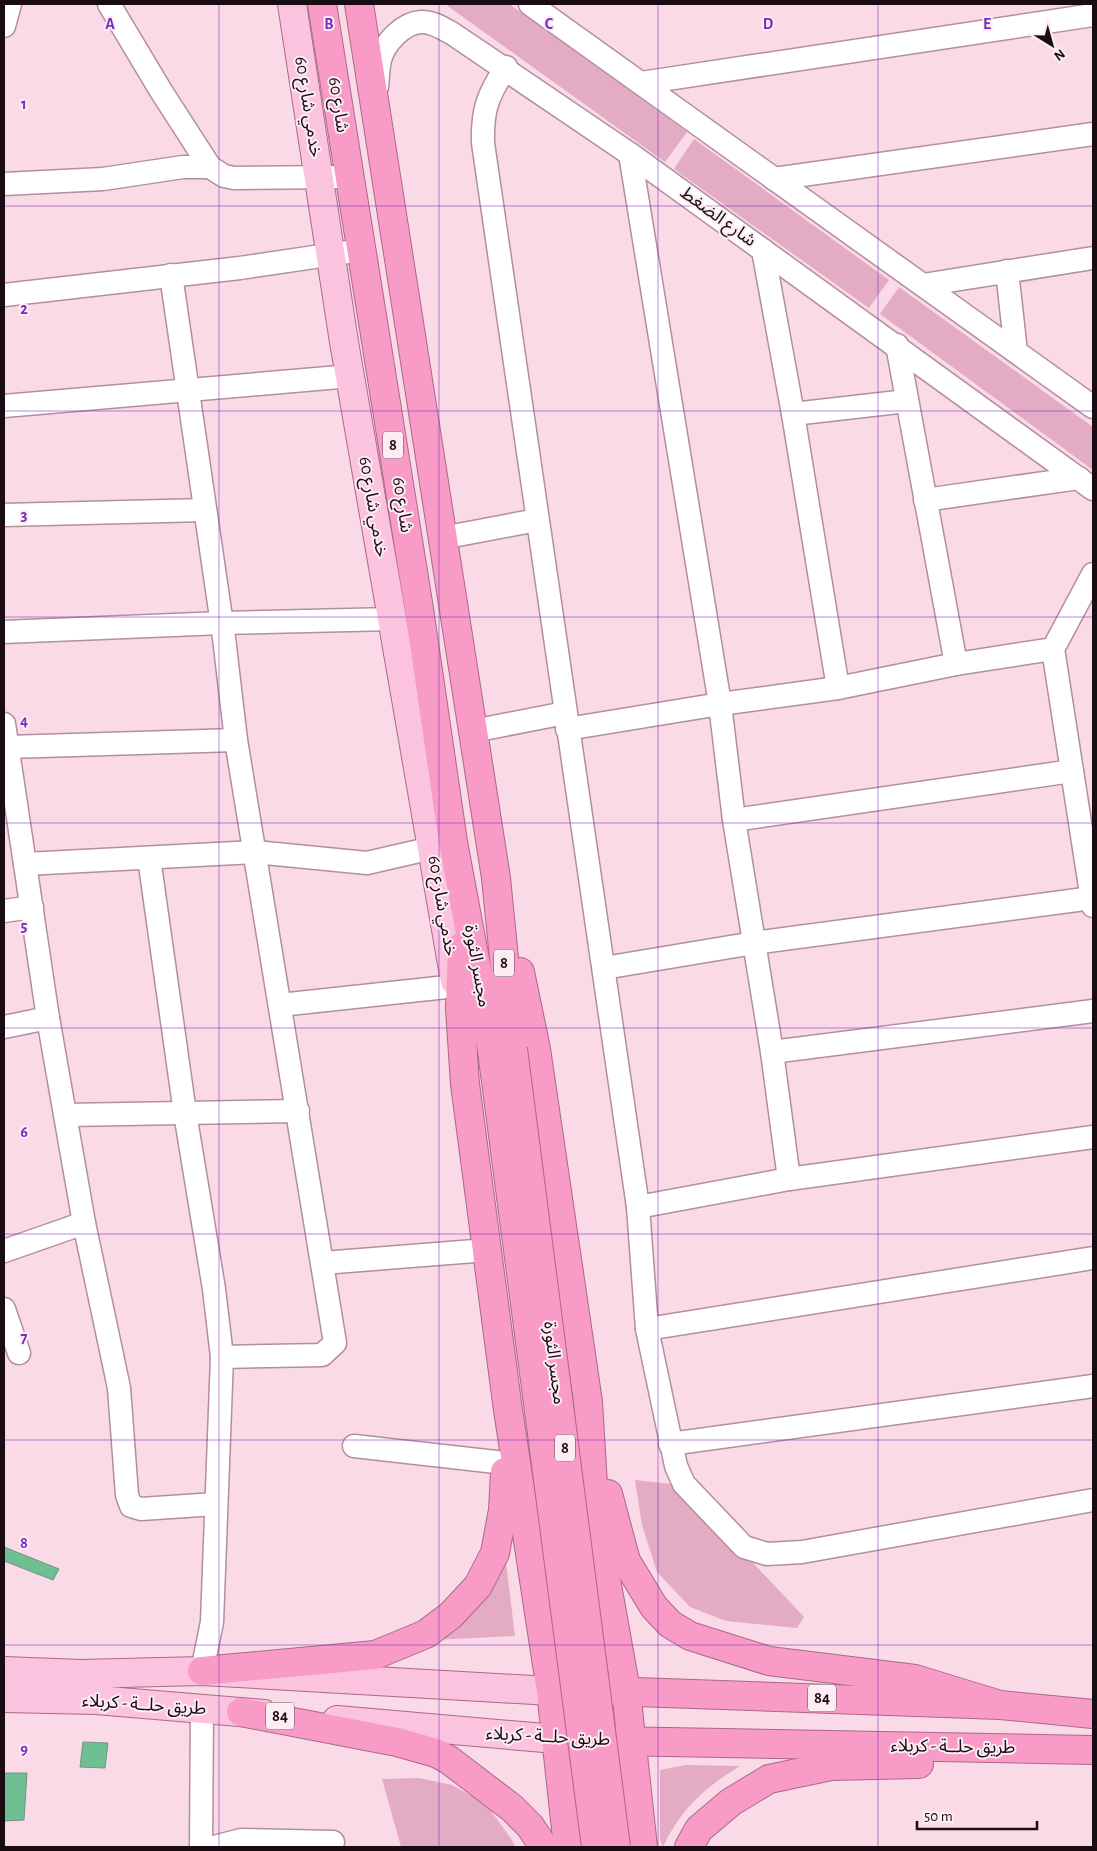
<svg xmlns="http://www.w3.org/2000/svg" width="1097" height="1851" viewBox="0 0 1097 1851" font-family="'Alegreya Sans','Noto Sans Arabic',sans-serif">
<rect width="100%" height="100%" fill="#fadae7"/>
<g fill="#e3abc4">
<path d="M445,4H509L687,132L665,162Z"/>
<path d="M694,139L889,280L869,308L674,169Z"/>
<path d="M899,287L1093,427V470L880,314Z"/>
<path d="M635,1480L680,1485L804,1617L797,1628L726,1621L690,1607L657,1572L642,1525Z"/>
<path d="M505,1555L515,1636L433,1640Z"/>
<path d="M686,1765L740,1766C704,1788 681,1809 663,1847L660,1839V1770Z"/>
<path d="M419,1778L452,1785L486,1804L512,1840L515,1847H401L382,1779Z"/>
</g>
<g fill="#6ec092" stroke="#729580">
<path d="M4,1547L59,1569L53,1580L4,1561Z"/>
<path d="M83,1742L108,1743L105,1768L80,1767Z"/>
<path d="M4,1773H27L24,1820L4,1821Z"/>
</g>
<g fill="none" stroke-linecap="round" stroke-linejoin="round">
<defs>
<g id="minor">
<path d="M109,4L161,91L210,167L224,176L234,178L350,177"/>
<path d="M530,4L1093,407"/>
<path d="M4,26L10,4"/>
<path d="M506,67C488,95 482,109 483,143L638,1207L647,1329L676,1466L684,1484L744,1547L767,1554L802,1552L1093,1500"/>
<path d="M641,83L1093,15"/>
<path d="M377,87C378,78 378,68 380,60C384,43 403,23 421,22C432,21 444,29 453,34L630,154L1093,489"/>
<path d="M630,154L720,704L734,820L772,1052L789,1179"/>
<path d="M774,179L1093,134"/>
<path d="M4,184L103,179L183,167H210"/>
<path d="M763,250L793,414L838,688"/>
<path d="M1007,271L1016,352"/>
<path d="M171,275L224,638L236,740L335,1343L322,1355L222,1357"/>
<path d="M923,285L1093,258"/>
<path d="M4,295L240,268L362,250"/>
<path d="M897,345L956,664"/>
<path d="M4,406L351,376"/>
<path d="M793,414L907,401"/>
<path d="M925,500L1079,478"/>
<path d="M4,515L205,510"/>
<path d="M442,538L537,520"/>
<path d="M1093,574L1053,649L1093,906"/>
<path d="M4,632L222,623L392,619"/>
<path d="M4,724L48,1018L84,1223L119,1388L127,1495L131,1506L141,1509L216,1504"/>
<path d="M567,729L720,704L838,688L956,664L1053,649"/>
<path d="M473,731L565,713"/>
<path d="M8,747L236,740"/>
<path d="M734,820L1072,771"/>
<path d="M149,858L185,1113L214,1289L222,1357L212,1622L202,1671"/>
<path d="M25,864L255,852L367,863L432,848"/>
<path d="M4,911L32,907"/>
<path d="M604,968L754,943L1092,898"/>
<path d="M280,1005L456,986"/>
<path d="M4,1027L48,1018"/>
<path d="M772,1052L1093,1011"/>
<path d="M66,1115L298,1111"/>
<path d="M638,1207L789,1179L1093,1137"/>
<path d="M4,1251L84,1223"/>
<path d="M323,1263L487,1250"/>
<path d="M4,1309L19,1353"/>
<path d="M647,1329L1093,1258"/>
<path d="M670,1444L1093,1386"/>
<path d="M354,1446L505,1463"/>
<path d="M201,1847L202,1709"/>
<path d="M214,1847L241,1840L333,1842"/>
</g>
<g id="major">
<path d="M292,4L344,342L455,981"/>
<path d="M4,1671L81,1674L202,1671L551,1691"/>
<path d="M4,1698L96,1700L264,1714"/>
<path d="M337,1720L556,1739"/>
</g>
<g id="highway">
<path d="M322,4L419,609L453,842L492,1051"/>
<path d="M359,4L496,878L513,1049"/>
<path d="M462,946L460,1009L465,1084L508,1410L551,1691L568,1847"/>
<path d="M520,972L536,1049L588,1402L595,1518L626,1691L643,1847"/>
<path d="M608,1494L626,1561L654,1607L670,1624L690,1636L769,1661L915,1679L1000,1705"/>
<path d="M202,1671L375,1655L426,1634L451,1615L478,1586L495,1553L503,1510L505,1472"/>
<path d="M608,1691L1000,1705L1093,1714"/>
<path d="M241,1712L397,1742L436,1753L449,1760L512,1808L530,1826L544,1847"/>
<path d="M612,1741L1093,1750"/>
<path d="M689,1847L699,1829L731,1802L769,1779L831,1766L919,1764"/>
</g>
</defs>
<use href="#minor" stroke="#b48e9e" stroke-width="25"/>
<use href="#major" stroke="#aa6987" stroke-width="30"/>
<use href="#highway" stroke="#aa6987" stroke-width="30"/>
<use href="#minor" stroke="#fff" stroke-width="22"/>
<use href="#major" stroke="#fbc3dd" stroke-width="28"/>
<use href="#highway" stroke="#f89bc6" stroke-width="28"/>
<defs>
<g id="highway-bridge">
<path d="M513,1049L616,1847"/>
<path d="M492,1051L596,1847"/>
</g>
</defs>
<use href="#highway-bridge" stroke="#aa6987" stroke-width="30" stroke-linecap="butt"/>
<use href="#highway-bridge" stroke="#f89bc6" stroke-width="28"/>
</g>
<path fill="none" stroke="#7b2cbf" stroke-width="1" stroke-opacity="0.55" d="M219,4V1847M439,4V1847M658,4V1847M878,4V1847M4,206H1093M4,411H1093M4,617H1093M4,823H1093M4,1028H1093M4,1234H1093M4,1440H1093M4,1645H1093"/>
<g text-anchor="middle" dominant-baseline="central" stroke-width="4" stroke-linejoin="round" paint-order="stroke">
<g fill="#fdecf3" stroke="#5d4f56" stroke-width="1">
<rect x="383" y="431.5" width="20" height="27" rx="4"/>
<rect x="494" y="949.5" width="20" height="27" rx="4"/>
<rect x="555" y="1434.5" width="20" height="27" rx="4"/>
<rect x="808" y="1684.5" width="28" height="27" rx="4"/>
<rect x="266" y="1702.5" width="28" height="27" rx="4"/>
</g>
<g font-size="16" font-weight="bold" fill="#190c12">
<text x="393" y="445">8</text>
<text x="504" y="963">8</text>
<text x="565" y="1448">8</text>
<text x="822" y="1698">84</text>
<text x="280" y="1716">84</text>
</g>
<g font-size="18" fill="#190c12" stroke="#fdecf3">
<text transform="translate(338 105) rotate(81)">شارع 60</text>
<text transform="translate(308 107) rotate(81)">خدمي شارع 60</text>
<text transform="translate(718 217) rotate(36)">شارع الضغط</text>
<text transform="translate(402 505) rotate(81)">شارع 60</text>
<text transform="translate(373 507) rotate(80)">خدمي شارع 60</text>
<text transform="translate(442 906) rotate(80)">خدمي شارع 60</text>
<text transform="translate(477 966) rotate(80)">مجسر الثورة</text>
<text transform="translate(554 1363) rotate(83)">مجسر الثورة</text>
<text transform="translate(144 1705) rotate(4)">طريق حلــة - كربلاء</text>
<text transform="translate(548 1737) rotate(3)">طريق حلــة - كربلاء</text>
<text transform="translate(953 1747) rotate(1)">طريق حلــة - كربلاء</text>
</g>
</g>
<g font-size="16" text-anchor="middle" font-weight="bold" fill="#7b2cbf" stroke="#fdecf3" stroke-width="4" stroke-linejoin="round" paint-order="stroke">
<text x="110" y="29">A</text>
<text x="329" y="29">B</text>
<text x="549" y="29">C</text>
<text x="768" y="29">D</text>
<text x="987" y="29">E</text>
<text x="24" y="109">1</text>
<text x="24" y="314">2</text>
<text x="24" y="520">3</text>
<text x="24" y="726">4</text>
<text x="24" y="931">5</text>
<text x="24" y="1137">6</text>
<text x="24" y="1343">7</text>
<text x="24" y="1548">8</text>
<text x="24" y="1754">9</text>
</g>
<rect width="1097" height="1851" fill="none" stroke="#190c12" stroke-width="10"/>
<g transform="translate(1052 45) rotate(143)" stroke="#fdecf3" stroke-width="4" paint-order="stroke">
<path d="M0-4L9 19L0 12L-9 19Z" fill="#190c12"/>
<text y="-8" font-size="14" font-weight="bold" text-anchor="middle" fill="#190c12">N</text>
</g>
<path d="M917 1821v8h120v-8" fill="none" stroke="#190c12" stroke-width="2.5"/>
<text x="924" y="1821" font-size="15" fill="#190c12" stroke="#fdecf3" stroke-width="4" paint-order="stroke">50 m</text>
</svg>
